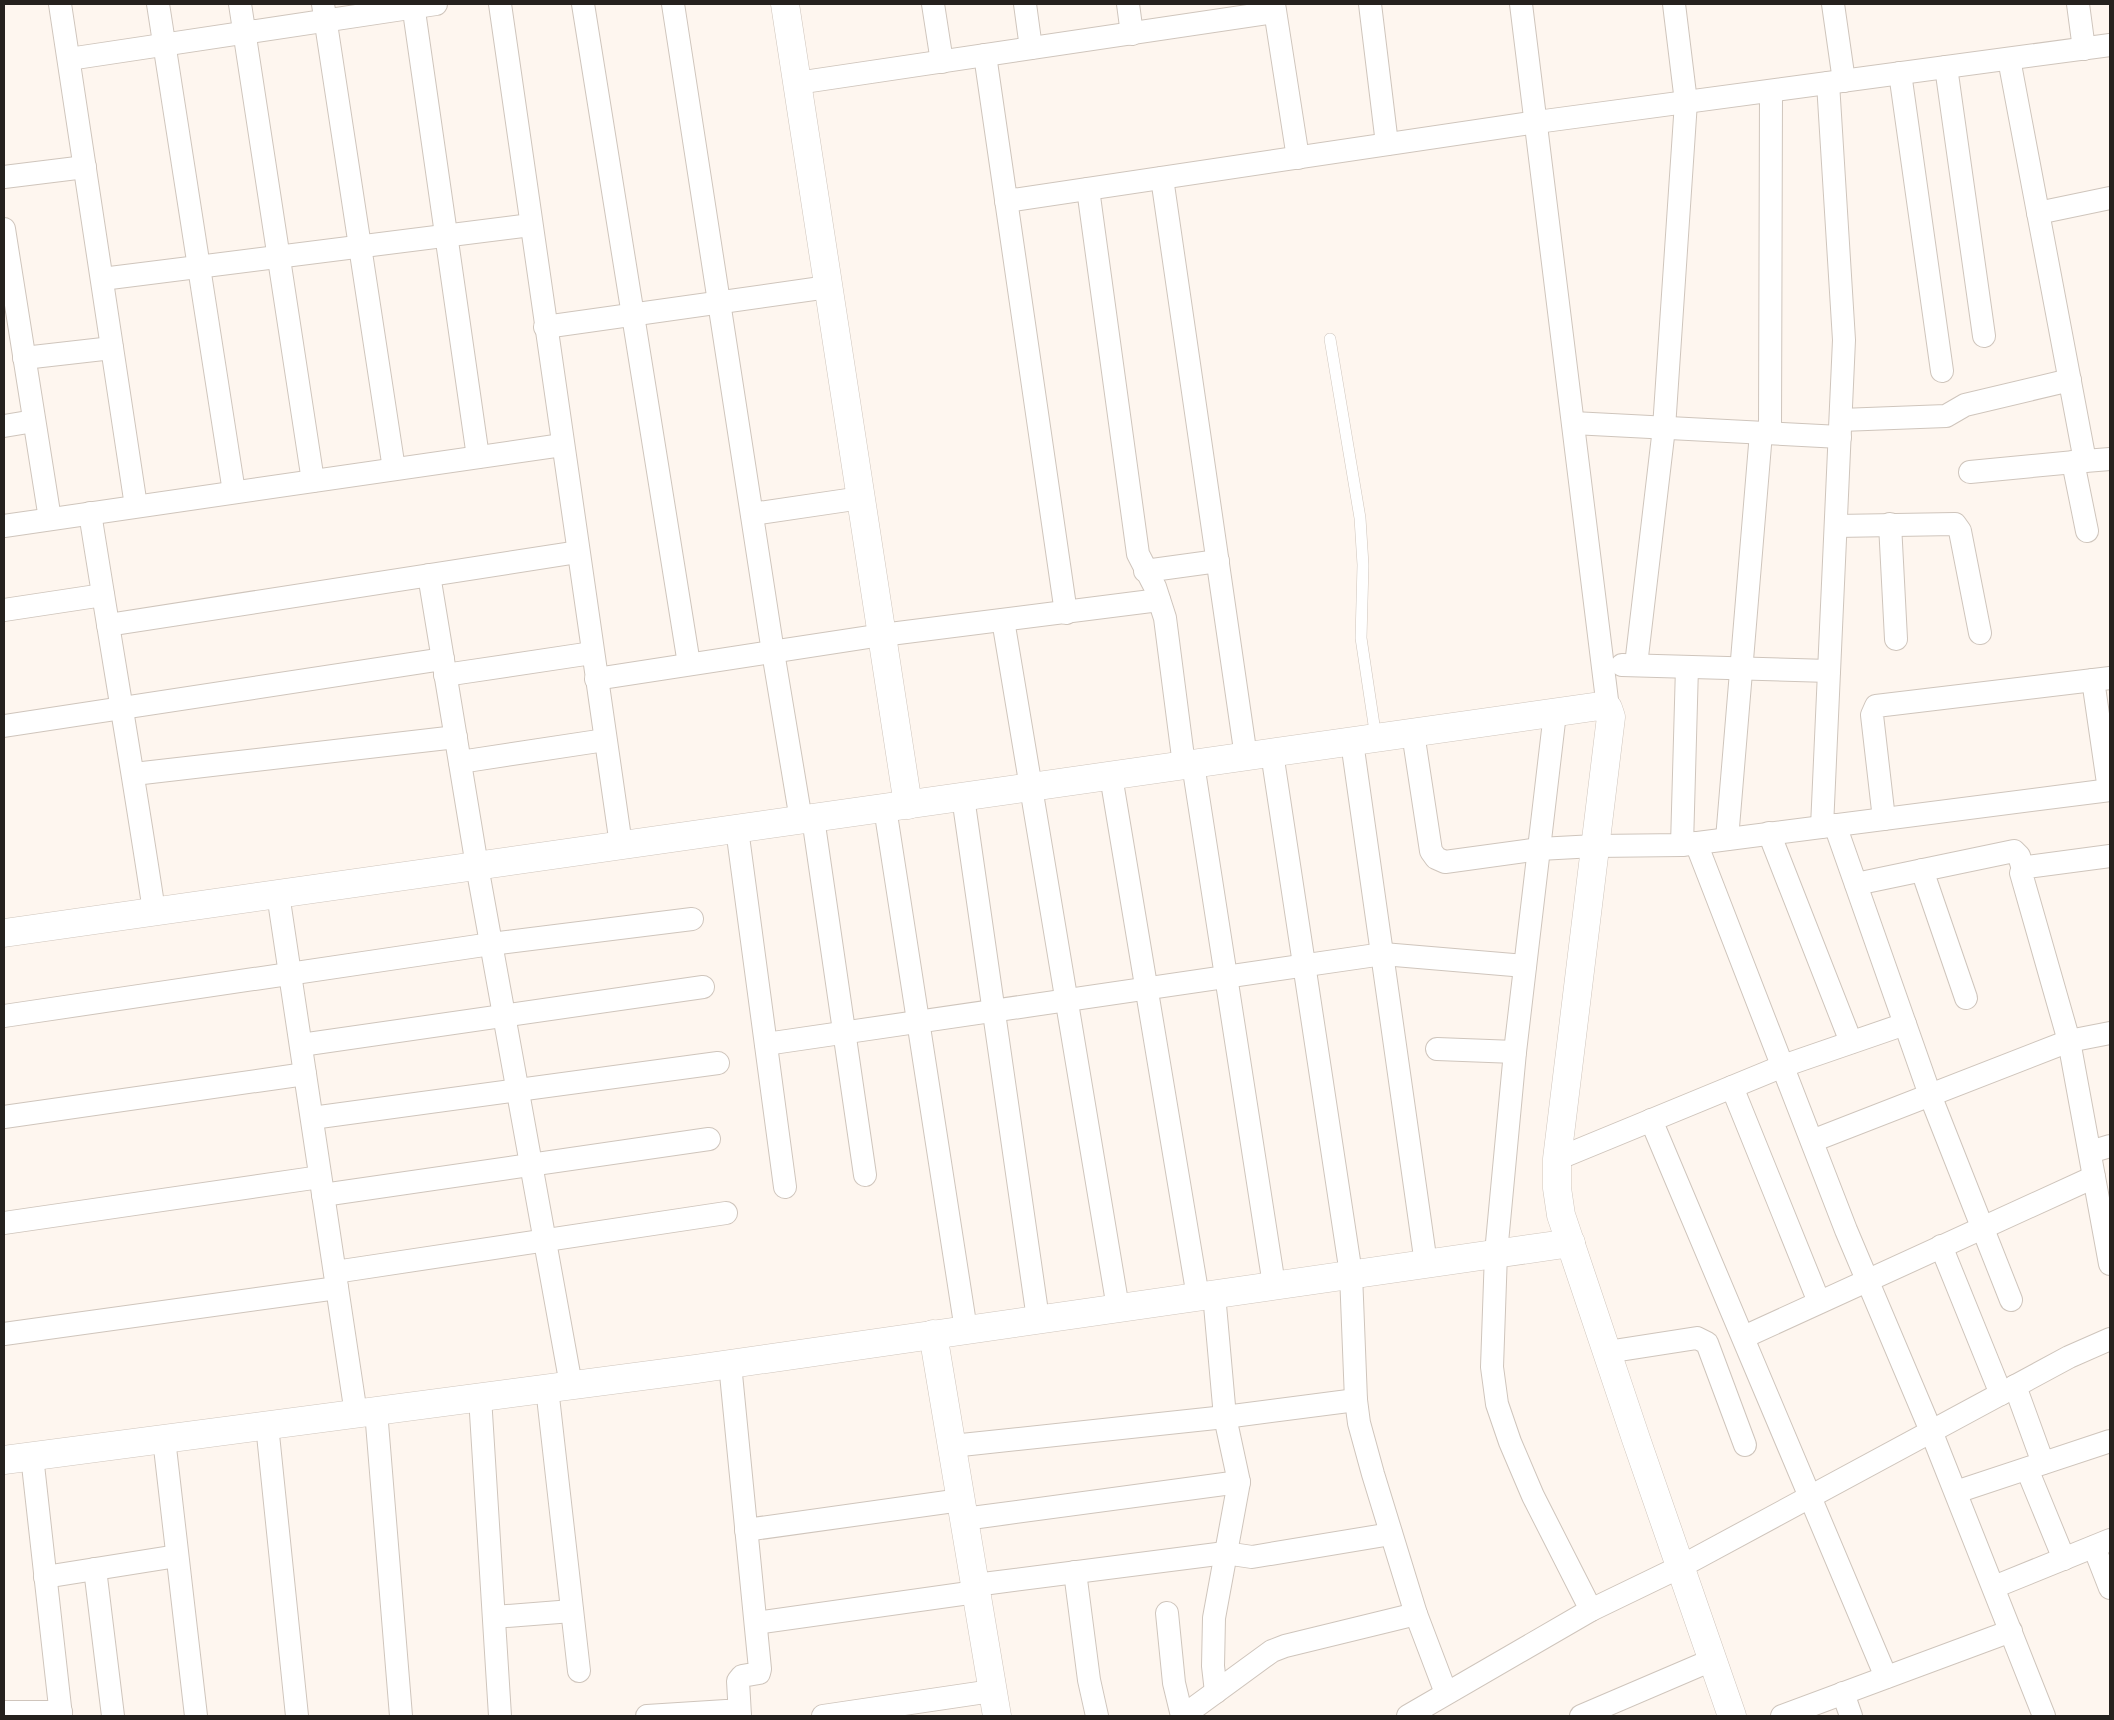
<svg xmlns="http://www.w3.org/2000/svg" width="2114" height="1720" viewBox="0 0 2114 1720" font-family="'Archivo Narrow',sans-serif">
<rect width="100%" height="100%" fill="#fef6ef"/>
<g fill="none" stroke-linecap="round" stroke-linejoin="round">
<defs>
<path id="service" d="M1330,339L1360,518L1363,565L1361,638L1376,738"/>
<g id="minor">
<path d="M60,4L136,506"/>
<path d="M158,4L234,492"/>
<path d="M240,4L313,481"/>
<path d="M323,4L394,469"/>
<path d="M413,4L478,457"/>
<path d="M500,4L621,845"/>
<path d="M583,4L689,664"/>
<path d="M673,4L773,652L801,820"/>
<path d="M933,4L942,62"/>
<path d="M1025,4L1031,48"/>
<path d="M1128,4L1132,34"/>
<path d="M1274,4L1298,158"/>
<path d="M1370,4L1387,144"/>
<path d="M1521,4L1608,708"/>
<path d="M1833,4L1844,81"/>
<path d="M2078,4L2084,49"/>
<path d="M985,55L1066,613"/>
<path d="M69,59L436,4"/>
<path d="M2009,59L2085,461L2110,459"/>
<path d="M1946,67L1984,336"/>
<path d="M1900,73L1942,371"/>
<path d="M797,83L1275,12"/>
<path d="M4,177L85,167"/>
<path d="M1162,178L1246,757"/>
<path d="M1088,189L1138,554L1155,587L1165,618L1184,765"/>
<path d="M1006,201L1537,122L2110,45"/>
<path d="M2038,213L2110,198"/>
<path d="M4,229L50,519"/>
<path d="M102,279L531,225"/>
<path d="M545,327L828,287"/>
<path d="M24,358L112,348"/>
<path d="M1841,420L1946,416L1965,405L2070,380"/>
<path d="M1573,423L1840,437"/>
<path d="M4,426L34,421"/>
<path d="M1770,433L1771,91"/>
<path d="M2073,462L2087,531"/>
<path d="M1970,472L2085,461"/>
<path d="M90,513C111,646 134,778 154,911"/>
<path d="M752,514L861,498"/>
<path d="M1890,524L1896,639"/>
<path d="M4,526L562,445"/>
<path d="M1836,526L1955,524L1960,531L1980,633"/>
<path d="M1145,571L1218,561"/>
<path d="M429,575L477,866L571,1385"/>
<path d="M4,610L103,595"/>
<path d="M1003,620L1118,1308"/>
<path d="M108,625L578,552"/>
<path d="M1622,665L1829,671"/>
<path d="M1636,665L1664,428L1686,102L1674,4"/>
<path d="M445,675L592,653"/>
<path d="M596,679L882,635L1159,600"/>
<path d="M2093,680L2109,790"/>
<path d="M1555,713L1515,1052L1496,1253L1492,1367L1497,1404L1510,1442L1533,1496L1591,1610"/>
<path d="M4,726L443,659"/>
<path d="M1413,733L1431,851L1436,858L1445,862L1539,849L1595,846L1682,845L2110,790"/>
<path d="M1352,742L1426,1264"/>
<path d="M1272,753L1351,1274L1356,1400L1359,1423L1373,1474L1416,1614L1446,1693"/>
<path d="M460,762L605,740"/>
<path d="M1193,764L1274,1285"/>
<path d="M134,774L456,737"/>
<path d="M1111,776L1198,1297"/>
<path d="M963,797L1038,1319"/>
<path d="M885,808L966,1330"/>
<path d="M813,818L865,1175"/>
<path d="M1884,819L1872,715L1876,706L2110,678"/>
<path d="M1835,825L1930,1095L2011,1300"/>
<path d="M1822,827L1844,340L1828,83"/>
<path d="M737,829L785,1187"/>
<path d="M1769,833L1851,1042"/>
<path d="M1727,839L1761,433"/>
<path d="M1696,843L1846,1230L1931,1431L2044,1716"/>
<path d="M1682,845L1687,667"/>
<path d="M2110,856L2027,867L2023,869L2021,873L2069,1041L2110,1264"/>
<path d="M1922,870L1966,998"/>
<path d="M1856,884L2014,851L2019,856L2023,869"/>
<path d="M278,894L356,1414"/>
<path d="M4,1016L491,944L692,919"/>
<path d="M766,1044L1383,954L1525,966"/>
<path d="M301,1045L703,987"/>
<path d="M1437,1049L1515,1052"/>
<path d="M1732,1087L1819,1302"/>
<path d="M4,1117L305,1074"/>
<path d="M312,1118L718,1063"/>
<path d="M1651,1120L1886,1677"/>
<path d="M1812,1141L2069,1041L2110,1033"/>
<path d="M2090,1152L2110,1146"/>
<path d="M1557,1159L1783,1066L1905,1024"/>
<path d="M323,1195L709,1139"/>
<path d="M4,1223L320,1177"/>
<path d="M1941,1246L2001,1394"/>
<path d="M335,1272L726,1213"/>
<path d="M1214,1294L1225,1417L1239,1482L1214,1618L1213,1666L1216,1692"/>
<path d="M4,1334L337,1288"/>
<path d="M1744,1337L2094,1177"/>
<path d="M1607,1352L1697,1338L1707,1343L1745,1445"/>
<path d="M730,1364L760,1669L759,1673L742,1676L738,1681L740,1716"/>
<path d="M2015,1386L2043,1463"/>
<path d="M547,1388L579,1671"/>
<path d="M480,1397L500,1716"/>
<path d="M376,1411L401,1716"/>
<path d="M267,1425L297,1716"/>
<path d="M164,1439L196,1716"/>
<path d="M952,1446L1225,1417L1356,1400"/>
<path d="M32,1456L61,1716"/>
<path d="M2027,1469L2064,1559"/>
<path d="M1956,1492L2110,1441"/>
<path d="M964,1519L1239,1482"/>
<path d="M746,1530L961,1500"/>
<path d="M2094,1547L2110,1588"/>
<path d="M95,1569L113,1716"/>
<path d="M1075,1572L1089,1680L1097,1716"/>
<path d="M45,1577L177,1556"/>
<path d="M975,1585L1225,1553L1252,1557L1391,1534"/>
<path d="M1994,1587L2110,1540"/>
<path d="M1167,1613L1174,1683L1182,1716"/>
<path d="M494,1617L572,1611"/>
<path d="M756,1623L976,1592"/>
<path d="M1843,1693L1851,1716"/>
<path d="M4,1712H61"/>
<path d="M647,1716L726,1711L735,1712L740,1716"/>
<path d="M823,1716L992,1691"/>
<path d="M1183,1716L1272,1651L1285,1646L1416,1614"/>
<path d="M1408,1716L1591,1610L1680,1567L2069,1357L2110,1339"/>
<path d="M1581,1716L1712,1660"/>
<path d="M1782,1716L2011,1631"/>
</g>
<g id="tertiary">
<path d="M785,4L908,805"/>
<path d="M4,933L1600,706L1608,708L1611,717L1557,1159V1188L1561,1215L1636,1439L1732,1716"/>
<path d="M933,1334L997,1716"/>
<path d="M4,1460L696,1369L1571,1243"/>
</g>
</defs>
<use href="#service" stroke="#cfc5bc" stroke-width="12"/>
<use href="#minor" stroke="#cfc5bc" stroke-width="24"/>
<use href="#tertiary" stroke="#cfc5bc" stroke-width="29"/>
<use href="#service" stroke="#fff" stroke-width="11"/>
<use href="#minor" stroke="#fff" stroke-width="22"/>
<use href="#tertiary" stroke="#fff" stroke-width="28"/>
</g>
<rect width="2114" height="1720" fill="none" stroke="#25211e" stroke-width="10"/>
</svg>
